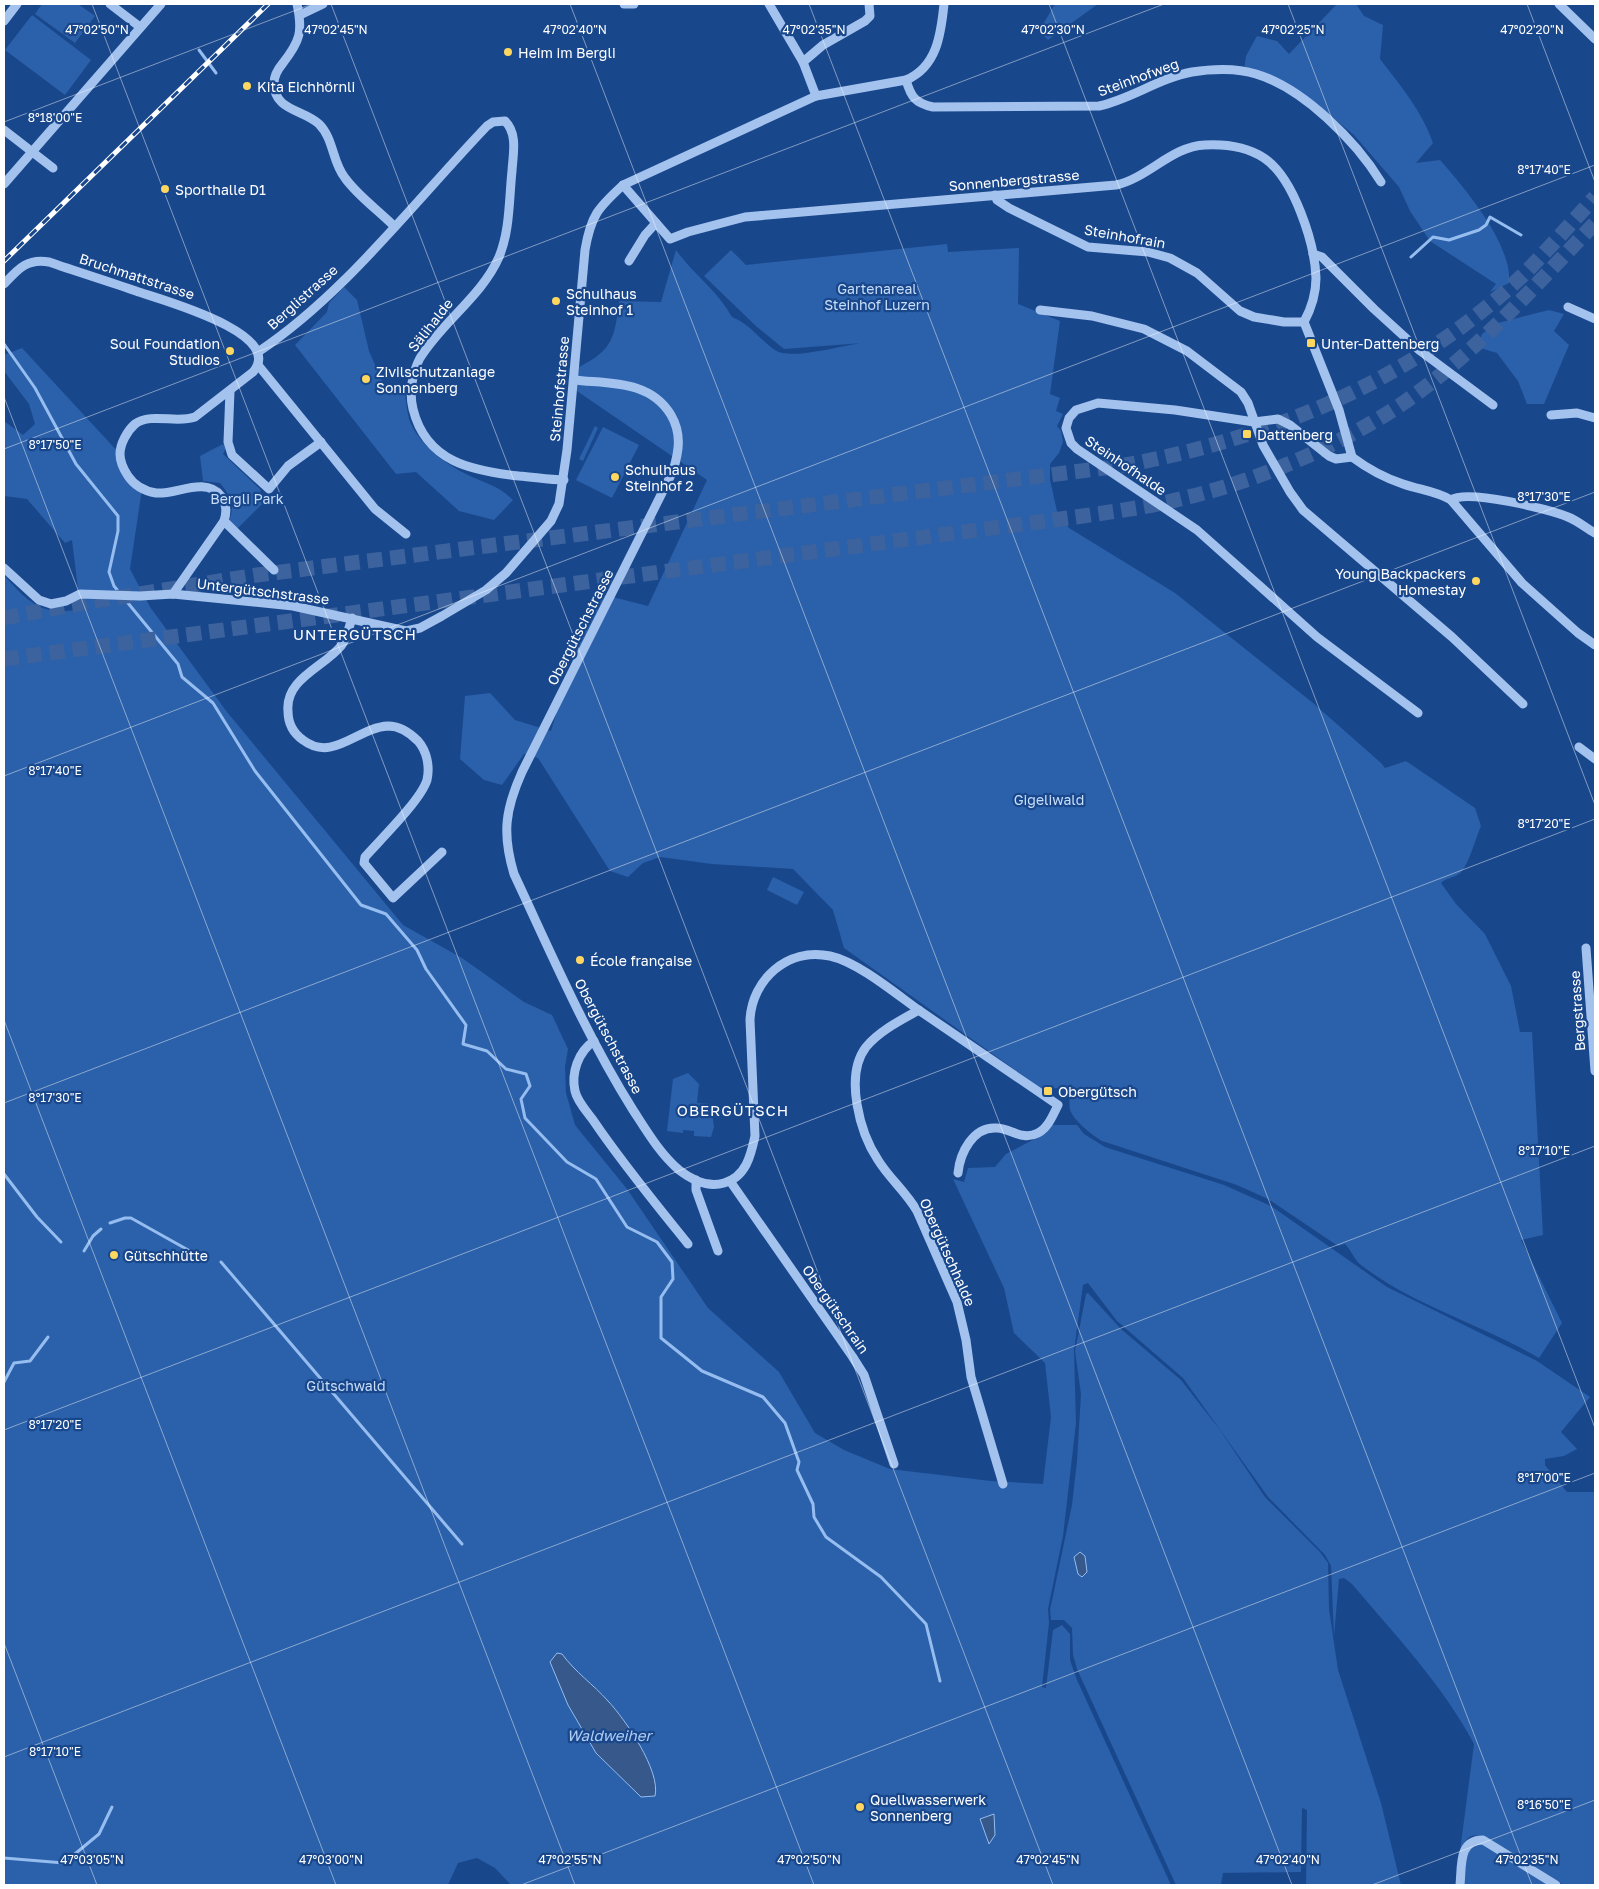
<svg xmlns="http://www.w3.org/2000/svg" width="1599" height="1889" viewBox="0 0 1599 1889" font-family="'Golos Text',sans-serif">
<rect width="100%" height="100%" fill="#19478c"/>
<g fill="#2b60aa" fill-rule="evenodd">
<path d="M42,4H78L95,16L75,43L35,14Z"/>
<path d="M1055,4H1098L1048,40L1039,31Z"/>
<path d="M1337,4H1356L1364,16L1383,25L1380,59C1400,85 1422,111 1433,143L1416,163L1440,160C1464,187 1513,245 1509,283L1490,292L1496,284L1430,241L1410,211L1399,187L1354,135L1326,112L1244,70L1246,56L1257,36L1277,41L1289,54Z"/>
<path d="M32,15L91,60L65,95L5,50Z"/>
<path d="M947,244L948,252L1019,248L1018,304L1060,321L1050,394L1060,398L1056,411L1063,414L1057,426L1061,431L1063,442L1059,453L1050,464V480L1057,511L1069,528L1175,593L1313,703L1381,763L1385,768L1406,761L1475,808L1481,826C1476,837 1468,868 1459,874C1453,878 1446,878 1441,883L1456,904L1485,934L1511,986L1520,1032H1532L1543,1235L1521,1240L1562,1323L1539,1358C1481,1324 1414,1306 1361,1265C1353,1258 1352,1251 1345,1244L1338,1246L1268,1199L1237,1185L1102,1141C1092,1135 1074,1121 1070,1110C1069,1106 1070,1100 1069,1094L1057,1088L1044,1089L1039,1087L844,948L833,910L793,869L712,864L660,857L643,863L628,877L610,871L538,758L524,754L502,785L484,780L460,759L465,696L490,693L515,720L551,731L593,592L648,606L707,480L574,389L579,367C613,350 615,337 619,301L661,302L676,250C693,274 718,291 732,317C750,324 759,339 775,350C791,361 842,345 863,343L784,349L757,327L704,276L731,250L746,265Z"/>
<path d="M344,287L357,300L369,351L387,392L405,393C406,401 407,411 409,419C418,445 447,465 470,476C487,484 499,486 513,500L494,520L459,511L416,472L396,474L295,345L327,312L329,303Z"/>
<path d="M1549,310L1564,314L1554,331L1569,345L1544,404H1527L1518,381L1497,353L1477,347L1482,334L1498,323Z"/>
<path d="M22,348L120,454L124,469L142,489L130,569L150,607L227,712L403,925L462,958L524,1002L552,1015L568,1049L565,1067L566,1093L575,1125L627,1189L708,1308L779,1372L815,1433L844,1450L890,1469L991,1481L1043,1484L1051,1417L1045,1363L1014,1333L1004,1288L953,1179L964,1182L968,1168L995,1167L1006,1154L1042,1135L1051,1125H1077L1084,1134L1105,1147L1224,1185L1271,1206L1387,1287L1537,1361L1590,1397L1561,1432L1577,1449L1564,1456L1545,1459V1465L1567,1492H1595V1885H1564L1489,1839C1467,1829 1464,1841 1459,1859L1474,1744C1443,1685 1395,1635 1352,1584L1344,1578L1339,1579L1334,1636L1331,1566L1325,1555L1268,1497L1183,1378L1117,1321L1088,1283L1083,1285L1074,1350L1076,1423L1063,1536L1048,1609L1049,1623L1042,1687L1046,1688L1053,1630L1062,1625L1070,1634V1660L1077,1680L1171,1885H511L495,1868L477,1858L458,1863L448,1885H4V575C29,604 45,618 84,608V598L78,589L72,540L65,543L27,499L4,496V421L23,435L35,424L29,404L4,371V355ZM562,1654C576,1674 594,1684 609,1702C625,1719 636,1741 648,1761L641,1797L596,1753L568,1705L550,1662Z"/>
<path d="M595,426L598,428L583,461L579,459Z"/>
<path d="M603,427L639,445L612,498L576,480Z"/>
<path d="M223,444L226,448L223,454L260,489L264,502L237,529L229,521C235,505 231,497 220,483L203,481L200,456Z"/>
<path d="M773,877L804,892L797,905L767,890Z"/>
<path d="M688,1073L699,1084L697,1103L711,1104L714,1127L711,1137L694,1136V1131L683,1130V1133L667,1131L673,1079Z"/>
<path d="M1088,1293L1121,1329L1181,1380L1220,1430L1265,1497L1320,1552L1328,1563L1329,1609L1338,1670L1381,1803L1401,1885H1306L1307,1810L1302,1808L1301,1872L1223,1873L1221,1885H1176L1077,1669L1073,1655L1072,1628L1064,1620H1051L1050,1610L1072,1505L1077,1461L1081,1394L1075,1351L1086,1294Z"/>
<path d="M1478,1842L1552,1885H1461L1465,1854Z"/>
</g>
<g fill="#36588b" stroke="#96bdf0">
<path d="M1080,1552L1085,1556L1087,1572L1082,1577L1078,1574L1074,1557Z"/>
<path d="M557,1653L562,1654C576,1673 593,1684 608,1701C625,1719 661,1771 655,1796L641,1797L596,1753L568,1705L550,1662Z"/>
<path d="M994,1814L995,1835L989,1844L980,1819Z"/>
</g>
<g fill="none" stroke-linecap="round" stroke-linejoin="round">
<g stroke="#96bdf0" stroke-width="3">
<path d="M199,50L216,73"/>
<path d="M1411,257L1433,237L1449,240L1479,230L1486,225L1490,217L1521,235"/>
<path d="M4,344L35,388L76,464L118,516V531L109,572L114,586L119,592"/>
<path d="M123,597L178,664L182,677L213,703L255,771L361,905L386,914L417,950L426,969L466,1025L463,1044L487,1051L506,1069L526,1074L530,1086L521,1099L525,1118L567,1162L596,1179L627,1227L657,1242L672,1262L673,1279L661,1297V1338L702,1371L763,1397L785,1423L799,1462L797,1470L813,1504L814,1517L826,1537L881,1577L926,1624L940,1681"/>
<path d="M4,1174L37,1217L61,1242"/>
<path d="M110,1223L125,1218H131L206,1260"/>
<path d="M84,1251L93,1236L101,1229"/>
<path d="M221,1262L462,1544"/>
<path d="M4,1382L14,1363L30,1361L48,1337"/>
<path d="M4,1858L64,1863L99,1834L112,1807"/>
</g>
<g stroke="#3c639d" stroke-width="15" stroke-dasharray="15 8" stroke-linecap="butt">
<path d="M4,618L89,602L257,575L1120,466C1270,439 1412,381 1523,275C1548,250 1571,223 1595,197"/>
<path d="M4,659L1083,516C1116,511 1149,507 1180,499C1257,481 1333,449 1399,406C1473,356 1534,287 1595,223"/>
</g>
<g stroke="#a3c2ee" stroke-width="9">
<path d="M110,4L140,27"/>
<path d="M297,4C303,32 300,41 283,63C278,69 274,75 274,83C274,111 303,109 319,124C334,139 332,162 345,178C358,196 378,210 394,226"/>
<path d="M624,4H634"/>
<path d="M769,4L803,62L816,96"/>
<path d="M1559,4L1595,39"/>
<path d="M300,15L323,4"/>
<path d="M4,21L17,4"/>
<path d="M803,62L823,45L865,21L870,16L869,4"/>
<path d="M906,80C911,97 915,103 933,107L1099,106C1131,99 1159,78 1192,72C1211,69 1237,68 1256,74C1303,88 1356,141 1381,182"/>
<path d="M4,130L53,168"/>
<path d="M4,184L161,4"/>
<path d="M623,185L670,239L688,232L745,217L1116,185C1148,178 1172,146 1205,145C1225,144 1247,147 1264,158C1294,178 1315,244 1316,278C1316,293 1311,309 1304,322L1339,410L1352,457"/>
<path d="M995,195L997,200L1009,208L1088,247L1148,252L1170,258L1197,273L1240,311L1254,317L1284,322H1304"/>
<path d="M1313,254L1322,257L1374,309L1419,350L1493,405"/>
<path d="M629,261L645,235L656,223"/>
<path d="M4,284C18,269 27,258 49,262C78,272 107,281 136,291C158,299 287,333 253,372L195,417C176,424 152,412 135,424C127,431 120,444 120,454C120,462 124,470 128,476C134,485 144,491 156,493C176,495 205,476 221,496C227,504 227,512 224,521L173,594"/>
<path d="M1568,307L1595,319"/>
<path d="M1040,310L1092,316L1144,329L1187,351L1241,392L1248,403L1263,445L1290,492L1303,510L1452,637L1523,704"/>
<path d="M258,352C344,295 415,201 487,126L493,122L505,121C518,134 513,154 512,171C509,199 510,231 499,257C482,296 442,322 420,358C412,373 409,393 413,409C426,462 472,471 519,476C534,477 549,480 564,480"/>
<path d="M258,365L375,509L406,534"/>
<path d="M574,380C610,384 650,380 671,415C682,434 679,451 673,471L522,772C505,810 502,834 514,874C551,953 586,1035 633,1110C646,1130 660,1154 679,1170C692,1180 708,1188 724,1183C746,1177 751,1155 755,1136L750,1020C752,980 787,947 830,956C858,962 896,994 920,1011C966,1042 1012,1074 1058,1105C1053,1115 1048,1128 1038,1133C1022,1141 1012,1129 997,1128C973,1126 960,1153 958,1173"/>
<path d="M230,391L228,442L232,455L269,489L288,466L321,442"/>
<path d="M1551,415L1577,413L1595,418"/>
<path d="M1352,457L1336,459L1329,456L1290,425L1278,419L1254,422L1175,410L1098,403L1076,410L1069,418L1066,428L1071,443L1077,449L1197,530L1317,637L1418,713"/>
<path d="M1352,457C1368,469 1385,478 1403,484C1420,490 1436,491 1451,500L1522,583L1578,633L1595,645"/>
<path d="M1451,500C1467,489 1549,509 1568,517C1578,521 1586,528 1595,533"/>
<path d="M224,521L274,570"/>
<path d="M4,568L39,600L51,604L66,601L80,594L140,596L173,594L293,606L406,631L420,628L442,616L486,590L506,573L551,521L559,504L567,450L585,250C591,215 598,208 623,185L816,96L906,80C937,67 941,34 944,4"/>
<path d="M352,618C349,627 347,639 341,646C324,667 285,679 288,711C288,723 293,733 303,740C333,763 358,727 388,726C400,726 410,733 418,741C427,751 430,767 427,780C421,800 380,840 365,857L364,863L393,898L442,852"/>
<path d="M1579,747L1595,759"/>
<path d="M1586,948L1595,1071"/>
<path d="M919,1010C901,1020 879,1031 866,1047C844,1076 860,1133 878,1160C889,1178 906,1192 917,1211L957,1302L966,1340L971,1377L1003,1484"/>
<path d="M594,1041C578,1052 571,1073 575,1091C577,1101 587,1112 593,1120C622,1163 655,1203 688,1244"/>
<path d="M696,1180V1190L718,1251"/>
<path d="M730,1181L852,1356L864,1375L894,1464"/>
<path d="M1460,1885C1462,1866 1458,1840 1483,1840L1556,1885"/>
</g>
<defs>
<path id="rail" d="M4,261L268,4"/>
</defs>
<use href="#rail" stroke="#fff" stroke-width="5"/>
<use href="#rail" stroke="#19478c" stroke-width="3" stroke-dasharray="9" stroke-linecap="butt"/>
</g>
<path fill="none" stroke="#fff" stroke-width="1" stroke-opacity="0.45" d="M92,4L814,1885M331,4L1053,1885M570,4L1292,1885M809,4L1532,1885M1049,4L1595,1428M1288,4L1595,805M1527,4L1595,182M4,122L312,4M4,397L575,1885M4,449L1164,4M4,776L1595,165M4,1020L336,1885M4,1103L1595,492M4,1430L1595,819M4,1643L97,1885M4,1757L1595,1146M521,1885L1595,1473M1372,1885L1595,1800"/>
<g fill="#ffd760" stroke="#19478c" stroke-width="2">
<circle cx="508" cy="52" r="5"/>
<circle cx="247" cy="86" r="5"/>
<circle cx="165" cy="189" r="5"/>
<circle cx="556" cy="301" r="5"/>
<rect x="1306" y="338" width="10" height="10" rx="2.5"/>
<circle cx="230" cy="351" r="5"/>
<circle cx="366" cy="379" r="5"/>
<rect x="1242" y="429" width="10" height="10" rx="2.5"/>
<circle cx="615" cy="477" r="5"/>
<circle cx="1476" cy="581" r="5"/>
<circle cx="580" cy="960" r="5"/>
<rect x="1043" y="1086" width="10" height="10" rx="2.5"/>
<circle cx="114" cy="1255" r="5"/>
<circle cx="860" cy="1807" r="5"/>
</g>
<g text-anchor="middle" dominant-baseline="central" stroke-width="4.5" stroke-linejoin="round" paint-order="stroke">
<g font-size="14" fill="#fff" stroke="#19478c" text-anchor="start">
<text x="518" y="52">Heim im Bergli</text>
<text x="257" y="86">Kita Eichhörnli</text>
<text x="175" y="189">Sporthalle D1</text>
<text x="566" y="293">Schulhaus<tspan x="566" dy="16">Steinhof 1</tspan></text>
<text x="220" y="343" text-anchor="end">Soul Foundation<tspan x="220" dy="16">Studios</tspan></text>
<text x="1321" y="343">Unter-Dattenberg</text>
<text x="376" y="371">Zivilschutzanlage<tspan x="376" dy="16">Sonnenberg</tspan></text>
<text x="1257" y="434">Dattenberg</text>
<text x="625" y="469">Schulhaus<tspan x="625" dy="16">Steinhof 2</tspan></text>
<text x="1466" y="573" text-anchor="end">Young Backpackers<tspan x="1466" dy="16">Homestay</tspan></text>
<text x="590" y="960">École française</text>
<text x="1058" y="1091">Obergütsch</text>
<text x="124" y="1255">Gütschhütte</text>
<text x="870" y="1799">Quellwasserwerk<tspan x="870" dy="16">Sonnenberg</tspan></text>
</g>
<g font-size="14" fill="#fff" stroke="#19478c">
<text transform="translate(1138 77) rotate(-20)">Steinhofweg</text>
<text transform="translate(1014 180) rotate(-5)">Sonnenbergstrasse</text>
<text transform="translate(1125 236) rotate(10)">Steinhofrain</text>
<text transform="translate(137 276) rotate(18)">Bruchmattstrasse</text>
<text transform="translate(302 297) rotate(-42)">Berglistrasse</text>
<text transform="translate(430 325) rotate(-52)">Sälihalde</text>
<text transform="translate(559 389) rotate(-85)">Steinhofstrasse</text>
<text transform="translate(1126 465) rotate(34)">Steinhofhalde</text>
<text transform="translate(263 591) rotate(7)">Untergütschstrasse</text>
<text transform="translate(580 627) rotate(-63)">Obergütschstrasse</text>
<text transform="translate(1577 1011) rotate(-94)">Bergstrasse</text>
<text transform="translate(609 1036) rotate(62)">Obergütschstrasse</text>
<text transform="translate(948 1252) rotate(66)">Obergütschhalde</text>
<text transform="translate(836 1309) rotate(55)">Obergütschrain</text>
</g>
<g font-size="14" fill="#c9defa" stroke="#19478c">
<text x="877" y="288">Gartenareal<tspan x="877" dy="16">Steinhof Luzern</tspan></text>
<text x="247" y="498">Bergli Park</text>
<text x="1049" y="799">Gigeliwald</text>
<text x="346" y="1385">Gütschwald</text>
</g>
<g font-size="15" letter-spacing="1" fill="#fff" stroke="#19478c">
<text x="355" y="634">UNTERGÜTSCH</text>
<text x="733" y="1110">OBERGÜTSCH</text>
</g>
<g font-size="15" font-style="italic" fill="#afcdf5" stroke="#19478c">
<text x="609" y="1735">Waldweiher</text>
</g>
</g>
<g font-size="12" text-anchor="middle" fill="#fff" stroke="#19478c" stroke-width="4.5" stroke-linejoin="round" paint-order="stroke">
<text x="97" y="34">47°02'50"N</text>
<text x="336" y="34">47°02'45"N</text>
<text x="575" y="34">47°02'40"N</text>
<text x="814" y="34">47°02'35"N</text>
<text x="1053" y="34">47°02'30"N</text>
<text x="1293" y="34">47°02'25"N</text>
<text x="1532" y="34">47°02'20"N</text>
<text x="55" y="122">8°18'00"E</text>
<text x="1544" y="174">8°17'40"E</text>
<text x="55" y="449">8°17'50"E</text>
<text x="1544" y="501">8°17'30"E</text>
<text x="55" y="775">8°17'40"E</text>
<text x="1544" y="828">8°17'20"E</text>
<text x="55" y="1102">8°17'30"E</text>
<text x="1544" y="1155">8°17'10"E</text>
<text x="55" y="1429">8°17'20"E</text>
<text x="1544" y="1482">8°17'00"E</text>
<text x="55" y="1756">8°17'10"E</text>
<text x="1544" y="1809">8°16'50"E</text>
<text x="92" y="1864">47°03'05"N</text>
<text x="331" y="1864">47°03'00"N</text>
<text x="570" y="1864">47°02'55"N</text>
<text x="809" y="1864">47°02'50"N</text>
<text x="1048" y="1864">47°02'45"N</text>
<text x="1288" y="1864">47°02'40"N</text>
<text x="1527" y="1864">47°02'35"N</text>
</g>
<rect width="1599" height="1889" fill="none" stroke="#ffffff" stroke-width="10"/>
</svg>
